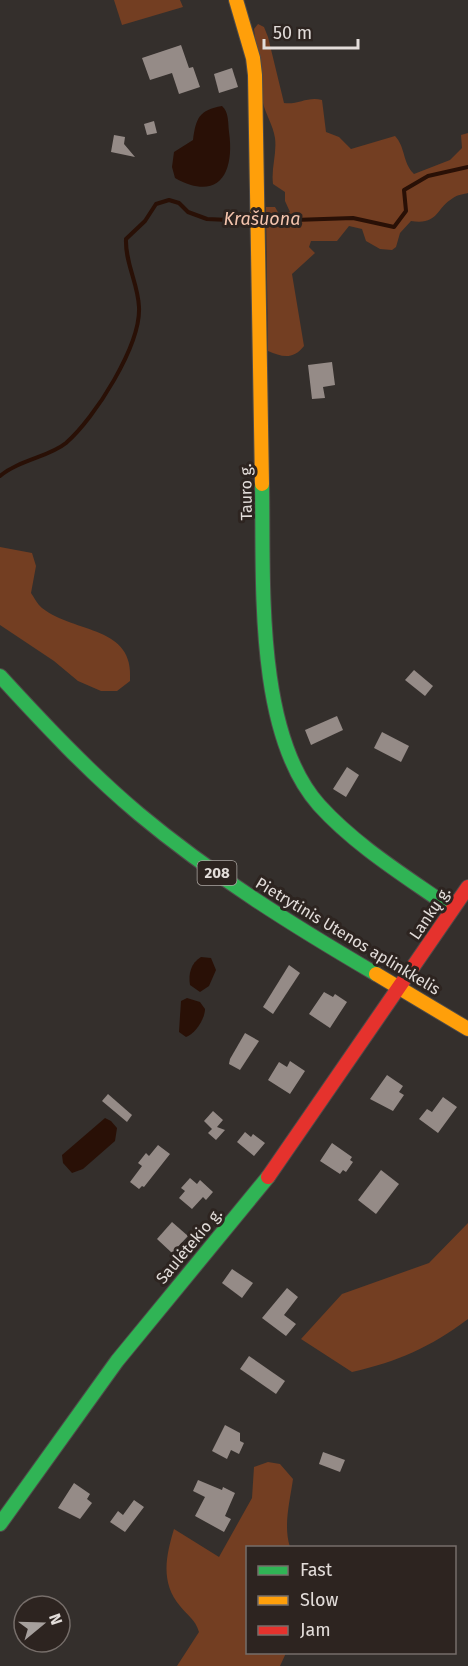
<svg xmlns="http://www.w3.org/2000/svg" width="468" height="1666" viewBox="0 0 468 1666" font-family="'Fira Sans',sans-serif">
<rect width="100%" height="100%" fill="#342f2c"/>
<g fill="#733e22">
<path d="M114,0H180L183,7L122,25Z"/>
<path d="M258,24L264,27L268,37L284,103C298,105 308,96 322,100L326,132L339,137L351,149L395,136C406,148 402,162 414,174L450,160L462,148L461,135L468,133V193C464,194 457,195 453,198C435,209 439,225 411,221L400,233L396,247L392,250L380,249L366,241L362,229L349,226L337,241H311L309,247L315,253L292,274L304,346C293,360 282,357 268,351L266,207H275L279,214L290,212L285,201V192L273,184C271,168 277,154 275,138C273,125 266,115 263,103C258,79 257,53 254,29Z"/>
<path d="M0,547L32,553L36,566L31,593C34,597 37,604 42,608C75,634 135,625 130,681L117,691H101L78,681L54,661L0,625Z"/>
<path d="M468,1223V1319C429,1348 399,1361 352,1372L301,1339L342,1294L429,1263Z"/>
<path d="M268,1462L280,1464L293,1479C290,1501 283,1526 290,1547L248,1548V1652L286,1653L280,1666H177L199,1632C195,1619 188,1616 180,1606C160,1582 166,1556 174,1529L219,1557L252,1498L254,1467Z"/>
</g>
<g fill="#291006">
<path d="M222,106C229,112 228,123 229,132C235,174 218,202 175,178L172,167L174,152L193,140C196,118 199,110 222,106Z"/>
<path d="M201,957L211,958L216,970L209,986L200,992L190,985C188,974 191,963 201,957Z"/>
<path d="M187,998L200,1002L205,1009C205,1019 195,1034 186,1037L179,1032L181,1001Z"/>
<path d="M105,1118L111,1121L117,1128L115,1141L83,1169L72,1173L63,1163L62,1155Z"/>
</g>
<g fill="none" stroke-linecap="round" stroke-linejoin="round">
<g stroke="#291006" stroke-width="4">
<path d="M265,221L353,218L394,227L406,211L404,190L428,176L468,167"/>
<path d="M0,476C19,460 49,457 66,443C95,418 141,345 139,307C138,283 125,263 126,239L145,221L156,204L169,200L179,203L188,212L207,219L251,221"/>
</g>
</g>
<g fill="#958b87">
<path d="M181,45L189,68L193,67L200,87L179,94L172,73L150,80L142,58Z"/>
<path d="M232,68L238,87L219,93L214,74Z"/>
<path d="M154,121L157,133L147,135L144,124Z"/>
<path d="M114,135L125,137L124,144L135,157L111,152Z"/>
<path d="M332,362L335,385L323,387L325,398L312,399L308,365Z"/>
<path d="M414,670L433,686L425,696L405,680Z"/>
<path d="M337,716L343,730L311,745L305,730Z"/>
<path d="M382,732L409,746L401,762L374,748Z"/>
<path d="M347,767L359,775L346,797L333,789Z"/>
<path d="M289,965L300,973L273,1014L263,1007Z"/>
<path d="M324,992L333,997L335,994L347,1002L330,1028L309,1014Z"/>
<path d="M245,1033L259,1041L240,1070L229,1064L230,1059Z"/>
<path d="M290,1061L305,1071L290,1094L268,1080L279,1062L287,1067Z"/>
<path d="M387,1075L403,1086L399,1092L404,1095L393,1111L370,1099Z"/>
<path d="M108,1094L132,1115L127,1122L102,1101Z"/>
<path d="M443,1097L457,1107L438,1133L419,1119L427,1109L432,1112Z"/>
<path d="M213,1111L223,1120L217,1127L225,1130L216,1140L208,1133L212,1129L204,1121Z"/>
<path d="M245,1132L251,1137L253,1134L265,1143L254,1156L237,1142Z"/>
<path d="M332,1143L352,1157L350,1160L353,1162L346,1172L343,1170L340,1174L320,1161Z"/>
<path d="M158,1145L170,1154L144,1187L142,1186L139,1189L130,1182L142,1166L138,1163L146,1153L149,1156Z"/>
<path d="M381,1170L399,1184L376,1214L358,1200Z"/>
<path d="M190,1178L197,1184L200,1180L213,1192L206,1200L203,1197L192,1209L179,1198L185,1191L181,1188Z"/>
<path d="M172,1222L188,1236L172,1253L157,1239Z"/>
<path d="M232,1269L253,1283L242,1298L222,1283Z"/>
<path d="M287,1288L298,1297L284,1315L296,1324L286,1336L262,1318Z"/>
<path d="M249,1356L285,1381L276,1394L240,1369Z"/>
<path d="M225,1425L240,1433V1441L244,1443L239,1454L231,1450L227,1459L212,1451Z"/>
<path d="M323,1452L345,1460L340,1472L319,1464Z"/>
<path d="M198,1480L222,1490L223,1487L235,1493L225,1516L231,1519L224,1532L195,1516L205,1497L193,1491Z"/>
<path d="M74,1483L90,1494L87,1499L92,1503L80,1519L58,1508Z"/>
<path d="M134,1500L144,1507L125,1532L110,1522L118,1511L123,1515Z"/>
</g>
<g fill="none" stroke-linecap="round" stroke-linejoin="round">
<defs>
<g id="fast">
<path d="M262,484C264,577 254,732 319,805C357,847 407,877 452,909"/>
<path d="M0,676C44,724 89,772 139,814C212,875 294,926 376,974"/>
<path d="M0,1524L117,1361L268,1177"/>
</g>
<g id="slow">
<path d="M236,0L253,58L255,75L262,484"/>
<path d="M376,974L468,1029"/>
</g>
<path id="jam" d="M268,1177L468,887"/>
</defs>
<use href="#fast" stroke="#4f4b49" stroke-width="16"/>
<use href="#slow" stroke="#4f4b49" stroke-width="16"/>
<use href="#jam" stroke="#4f4b49" stroke-width="16"/>
<use href="#fast" stroke="#30b455" stroke-width="14"/>
<use href="#slow" stroke="#ff9f0a" stroke-width="14"/>
<use href="#jam" stroke="#e5322d" stroke-width="14"/>
</g>
<g text-anchor="middle" dominant-baseline="central" stroke-width="6" stroke-linejoin="round" paint-order="stroke">
<rect fill="#2d2420" stroke="#aca6a2" stroke-width="1.5" x="197.5" y="861" width="39" height="24" rx="4.5"/>
<g font-size="15" font-weight="bold" fill="#e3ddda">
<text x="217" y="873">208</text>
</g>
<g font-size="16" fill="#e3ddda" stroke="#2d2420">
<text transform="translate(246 492) rotate(-91)">Tauro g.</text>
<text transform="translate(430 913) rotate(-56)">Lankų g.</text>
<text transform="translate(348 936) rotate(31)">Pietrytinis Utenos aplinkkelis</text>
<text transform="translate(189 1246) rotate(-50)">Saulėtekio g.</text>
</g>
<g font-size="18" font-style="italic" fill="#f4c4ad" stroke="#2d2420">
<text x="262" y="219">Krašuona</text>
</g>
</g>
<rect x="246" y="1546" width="210" height="108" fill="#2d2420" stroke="#766e6a" stroke-width="1.5"/>
<rect x="258" y="1566" width="30" height="9" fill="#30b455" stroke="#766e6a" stroke-width="1.5"/>
<text x="300" y="1576" font-size="18" fill="#e3ddda">Fast</text>
<rect x="258" y="1596" width="30" height="9" fill="#ff9f0a" stroke="#766e6a" stroke-width="1.5"/>
<text x="300" y="1606" font-size="18" fill="#e3ddda">Slow</text>
<rect x="258" y="1626" width="30" height="9" fill="#e5322d" stroke="#766e6a" stroke-width="1.5"/>
<text x="300" y="1636" font-size="18" fill="#e3ddda">Jam</text>
<g transform="translate(42 1624) rotate(71)"><circle r="28" fill="#2d2420" stroke="#766e6a" stroke-width="1.5"/>
<path d="M0-4.5L10 22L0 15L-10 22Z" fill="#a6a09d"/>
<text y="-9" font-size="16" font-weight="bold" text-anchor="middle" fill="#e3ddda">N</text>
</g>
<path d="M264 39v9h94v-9" fill="none" stroke="#e3ddda" stroke-width="3"/>
<text x="273" y="39" font-size="18" fill="#e3ddda" stroke="#2d2420" stroke-width="4.5" paint-order="stroke">50 m</text>
</svg>
